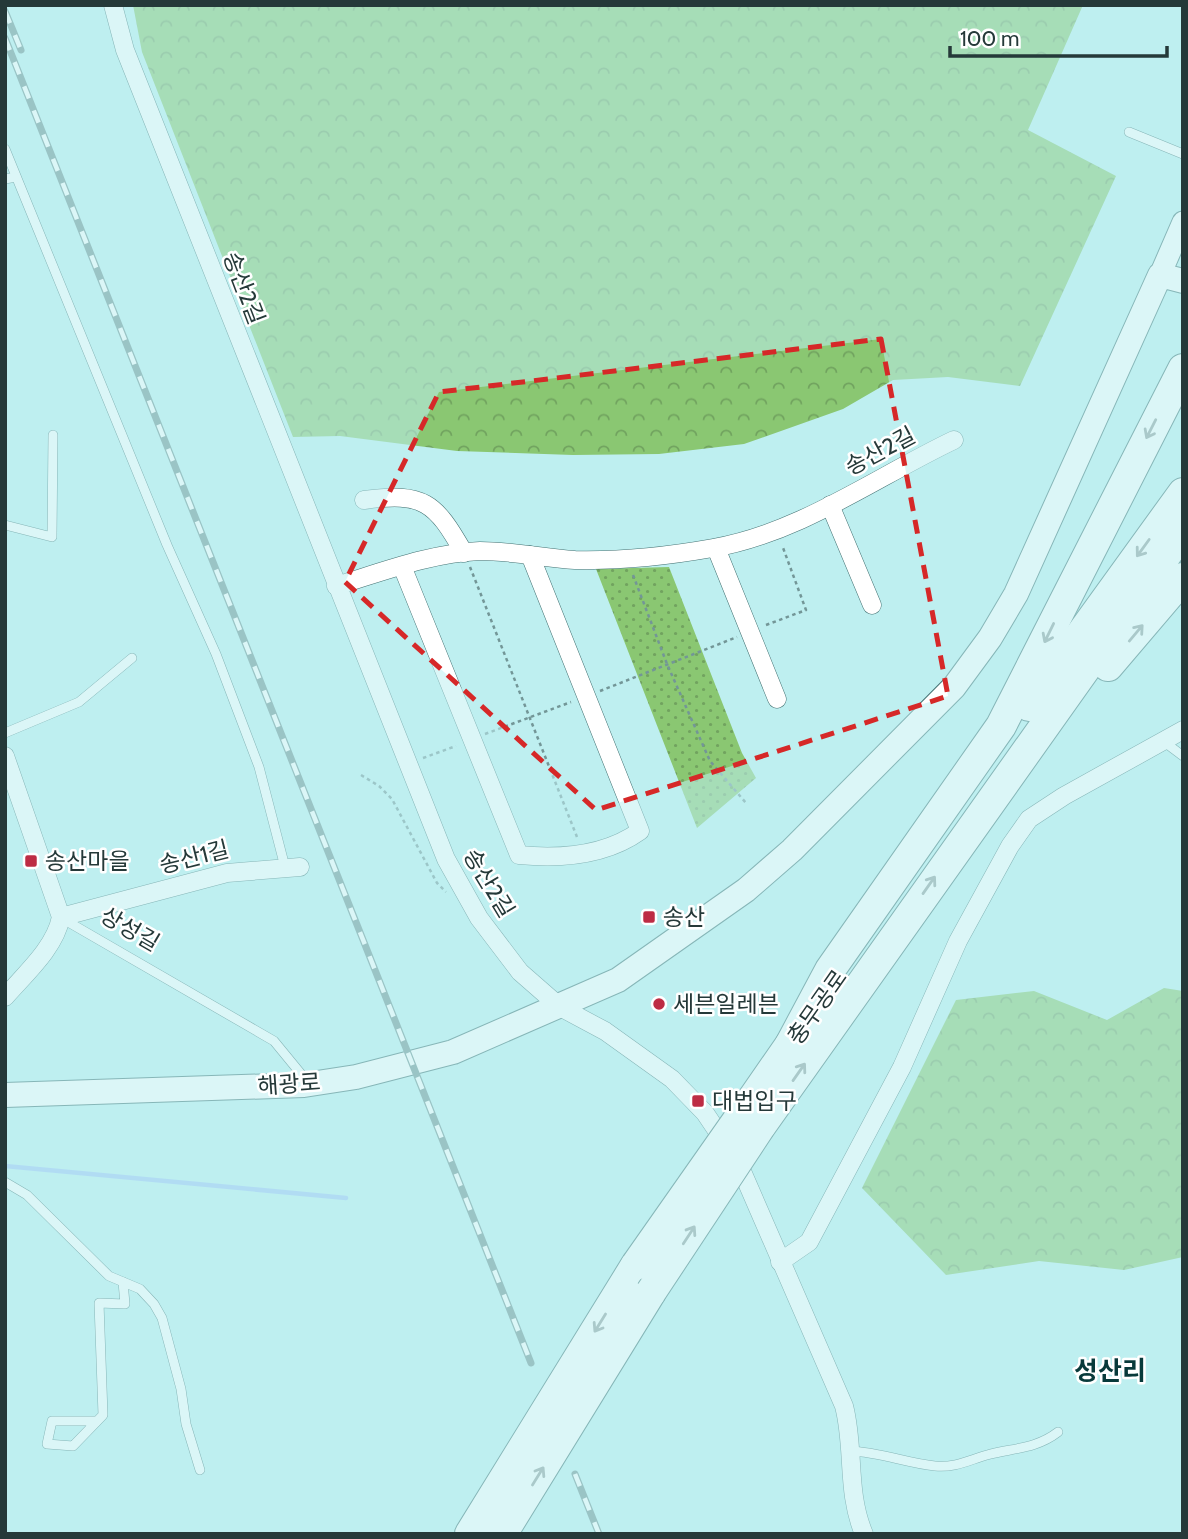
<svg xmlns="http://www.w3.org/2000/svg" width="1188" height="1539" viewBox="0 0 1188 1539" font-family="Cabin,'Noto Sans KR',sans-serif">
<defs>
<pattern id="grass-dots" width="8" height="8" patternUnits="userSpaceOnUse" patternTransform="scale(1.75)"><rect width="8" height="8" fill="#8ac772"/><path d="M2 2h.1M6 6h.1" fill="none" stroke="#71a35f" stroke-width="1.8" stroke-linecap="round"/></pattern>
<pattern id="forest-crowns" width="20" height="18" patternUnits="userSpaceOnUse" patternTransform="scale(1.75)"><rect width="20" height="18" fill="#8ac772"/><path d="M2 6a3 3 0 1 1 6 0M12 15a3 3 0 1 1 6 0" fill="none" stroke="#71a35f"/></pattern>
</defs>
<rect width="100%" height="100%" fill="#beeff0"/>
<path fill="url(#grass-dots)" d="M669,567L742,753L756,778L697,828L596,569Z"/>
<g fill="url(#forest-crowns)">
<path d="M133,5H1083L1028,130L1116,176L1020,386L948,377L893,380L843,409L744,444L659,454L573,455L457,451L340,436L293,437L142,52Z"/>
<path d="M1164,988L1183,991V1257L1124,1270L1039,1261L946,1275L862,1188L956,1000L1034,991L1107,1020Z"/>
</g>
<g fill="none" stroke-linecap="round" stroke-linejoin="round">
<path stroke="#a3c6f7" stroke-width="4.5" d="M5,1166L346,1198"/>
<defs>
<g id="service">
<path d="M1129,132L1183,154"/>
<path d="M5,149L167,545L216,654L259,767L285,867"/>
<path d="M5,179L16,177"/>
<path d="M5,525L52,537L53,435"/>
<path d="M5,733L79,702L132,658"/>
<path d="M1163,741L1183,756"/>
<path d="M63,919L274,1041L306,1080"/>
<path d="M5,1182L27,1195L109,1276L140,1289L154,1304L162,1318L181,1389L186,1424L200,1470"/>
<path d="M97,1421H52L47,1444L73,1446L103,1415L99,1303L125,1304L123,1282"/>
<path d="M850,1451C880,1452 906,1463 935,1466C955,1468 969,1460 987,1455C1013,1448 1036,1449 1058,1432"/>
</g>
<g id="minor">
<path d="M113,5L125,50L446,859L479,918L520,972L560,1007L605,1031L672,1079L705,1113L738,1162L844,1406C855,1448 846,1492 864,1534"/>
<path d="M364,500C424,492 435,502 464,553"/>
<path d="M830,505L872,605"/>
<path d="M716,548L777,699"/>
<path d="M402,566L519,855C560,859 605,856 640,831L530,555"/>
<path d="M336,586C382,572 431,553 480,551C512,551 543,558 575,560C621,561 668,556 713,548C800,533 876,477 954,440"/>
<path d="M5,756L61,917C55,948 25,974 5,997"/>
<path d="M61,917L227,873L300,867"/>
<path d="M780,1262L809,1242L902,1067L958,941L1010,846L1029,819L1064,796L1183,730"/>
</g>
<path id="tertiary" d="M1160,275L1183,222"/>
<path id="secondary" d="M5,1095L304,1085L356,1077L453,1052L618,980L746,890L792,850L954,687L990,638L1016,594L1160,275L1183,281"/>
<g id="trunk">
<path d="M1108,666L1183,578"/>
<path d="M1029,706L1183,493"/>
<path d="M790,1045L830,970L1001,726L1183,369"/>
<path d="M749,1104L801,1029"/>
<path d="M760,1127L1183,531"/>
<path d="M470,1534L636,1265"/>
<path d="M502,1534L651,1292"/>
</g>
</defs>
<use href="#service" stroke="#447273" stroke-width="10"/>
<use href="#minor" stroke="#447273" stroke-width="19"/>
<use href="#tertiary" stroke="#447273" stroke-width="23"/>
<use href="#secondary" stroke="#447273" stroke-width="26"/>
<use href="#trunk" stroke="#447273" stroke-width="32"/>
<g stroke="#739697" stroke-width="2.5" stroke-dasharray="3.5 3.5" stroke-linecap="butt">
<path d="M470,567L577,837"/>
<path d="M633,575L667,664L710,761L746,803"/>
<path d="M766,625L806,610L782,545"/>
<path d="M600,691L737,637"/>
<path d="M485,734L571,702"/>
<path d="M423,758L456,746"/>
<path d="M361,775L379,786L392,799L437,883L446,892"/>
</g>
<use href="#service" stroke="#fff" stroke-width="9"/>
<use href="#minor" stroke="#fff" stroke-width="18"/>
<use href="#tertiary" stroke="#fff" stroke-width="21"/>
<use href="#secondary" stroke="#fff" stroke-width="24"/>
<use href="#trunk" stroke="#fff" stroke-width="30"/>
<defs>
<g id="rail">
<path d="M5,11L21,50"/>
<path d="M5,38L531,1363"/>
<path d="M575,1474L599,1534"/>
</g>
</defs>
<use href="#rail" stroke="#6f9191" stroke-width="7"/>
<use href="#rail" stroke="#fff" stroke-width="4.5" stroke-dasharray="13" stroke-linecap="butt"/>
<defs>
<g id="trunk-bridge">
<path d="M636,1265L749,1104"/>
<path d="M651,1292L760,1127"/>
</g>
</defs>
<use href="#trunk-bridge" stroke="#447273" stroke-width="32" stroke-linecap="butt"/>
<use href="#trunk-bridge" stroke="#fff" stroke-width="30"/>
</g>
<defs><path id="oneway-shaft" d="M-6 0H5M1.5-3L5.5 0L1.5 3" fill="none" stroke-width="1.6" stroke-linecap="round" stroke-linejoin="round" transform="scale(1.75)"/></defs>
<g stroke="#929c9c">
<use href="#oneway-shaft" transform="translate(1151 429) rotate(117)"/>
<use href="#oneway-shaft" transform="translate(1143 548) rotate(126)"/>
<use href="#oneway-shaft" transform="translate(1049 633) rotate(116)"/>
<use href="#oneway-shaft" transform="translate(1136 633) rotate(-50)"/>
<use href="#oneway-shaft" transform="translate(929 885) rotate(-55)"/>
<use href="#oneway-shaft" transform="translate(799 1072) rotate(-55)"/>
<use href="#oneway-shaft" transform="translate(689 1235) rotate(-57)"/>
<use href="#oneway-shaft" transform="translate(600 1323) rotate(122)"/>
<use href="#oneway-shaft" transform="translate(538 1476) rotate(-58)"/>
</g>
<path d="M0 0H1188V1539H0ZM881,339L948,696L596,810L345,582L439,392Z" fill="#beeff0" fill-opacity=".55" fill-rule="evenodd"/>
<path fill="none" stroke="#d62828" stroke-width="5" stroke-dasharray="14 9" stroke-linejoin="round" d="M881,339L948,696L596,810L345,582L439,392Z"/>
<g fill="#bd2c44" stroke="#fff" stroke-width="2.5">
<rect x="24" y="854" width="14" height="14" rx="3.5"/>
<rect x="642" y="910" width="14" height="14" rx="3.5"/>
<circle cx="659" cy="1004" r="7"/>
<rect x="691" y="1094" width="14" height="14" rx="3.5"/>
</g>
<g text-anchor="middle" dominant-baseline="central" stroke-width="5" stroke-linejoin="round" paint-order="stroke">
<g font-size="23" fill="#253939" stroke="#fff">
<text transform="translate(244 288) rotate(69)">송산2길</text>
<text transform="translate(880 451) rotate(-28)">송산2길</text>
<text transform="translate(194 857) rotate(-14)">송산1길</text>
<text transform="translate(489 883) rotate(59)">송산2길</text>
<text transform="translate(130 929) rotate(30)">상성길</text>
<text transform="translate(817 1007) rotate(-55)">충무공로</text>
<text transform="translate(289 1084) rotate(-4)">해광로</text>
</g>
<g font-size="23" fill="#253939" stroke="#fff" text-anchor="start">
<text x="45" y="861">송산마을</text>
<text x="663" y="917">송산</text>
<text x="673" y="1004">세븐일레븐</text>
<text x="712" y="1101">대법입구</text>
</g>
<g font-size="26" font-weight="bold" fill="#083a3b" stroke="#fff">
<text x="1110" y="1371">성산리</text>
</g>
</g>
<rect width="1188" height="1539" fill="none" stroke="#253939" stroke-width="14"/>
<path d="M950 46v10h217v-10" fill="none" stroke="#253939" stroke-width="3.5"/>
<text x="960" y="46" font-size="21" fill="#253939" stroke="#ffffff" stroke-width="5" paint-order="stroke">100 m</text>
</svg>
